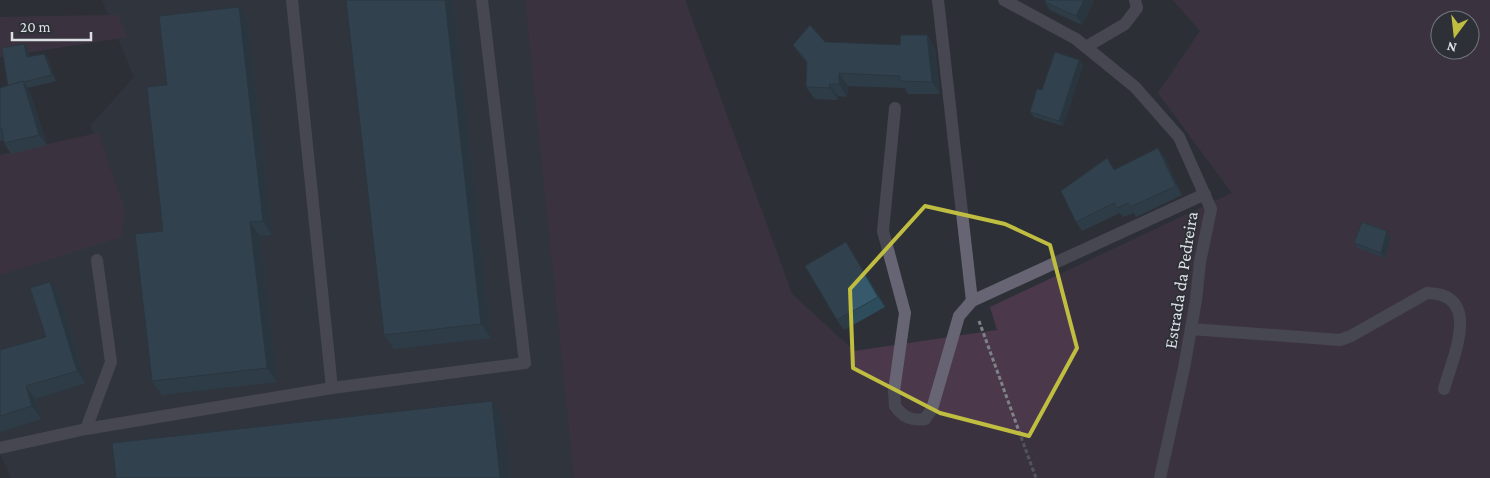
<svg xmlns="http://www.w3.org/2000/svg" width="1490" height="478" viewBox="0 0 1490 478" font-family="'Crimson Pro',serif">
<rect width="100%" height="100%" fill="#2d3037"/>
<path fill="#343a46" d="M102,0H525L574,478H11L0,454V267L117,229L91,125L134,77Z"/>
<g fill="#4b394b" fill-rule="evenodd">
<path d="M525,0H685L792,294L854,351L997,330L990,307L1232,193L1158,93L1200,31L1173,0H1490V478H574ZM1440,20H1470V50H1440Z"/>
<path d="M118,15L127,37L0,57V17Z"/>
<path d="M98,133L125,211L121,237L0,275V155Z"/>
</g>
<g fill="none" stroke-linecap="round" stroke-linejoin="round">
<path stroke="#7f8287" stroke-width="3" stroke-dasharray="4 2.5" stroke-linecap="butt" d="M979,321L1036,478"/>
<g stroke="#676473" stroke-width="12">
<path d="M292,0L332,388"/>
<path d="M938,0L972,301"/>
<path d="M1086,47L1125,24L1137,8L1135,0"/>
<path d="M895,108L883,231L905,313L894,391L895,406C903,417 911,421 925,419L932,409L959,316L972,301L1205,194"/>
<path d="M1191,329L1340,340L1351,336L1427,293C1483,294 1453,356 1444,389"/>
<path d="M86,429L332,388L525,363L482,0"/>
<path d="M0,448L86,429L111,362L97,260"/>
</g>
<path stroke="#676473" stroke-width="12" d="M1004,0L1076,39L1135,87L1179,137L1211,209L1200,262L1196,300L1184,368L1160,478"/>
</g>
<g fill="#2e4d5c">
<path d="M346,0H453L491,338L394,349L384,335Z"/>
<path d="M1094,0L1082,25L1050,10L1045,2Z"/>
<path d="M239,7L248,21L272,235L260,236L277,382L162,395L152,381L163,231L167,85Z"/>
<path d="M927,35L935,48L940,94H908L905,88L848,86L847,97L838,96V100L815,99L806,87L807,63L802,57L793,45L825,42L900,45Z"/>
<path d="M24,44L28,49L30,57L44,54L48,59L56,81L27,88L30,92L47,145L11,154L4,143L3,140L0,141V88L8,86Z"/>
<path d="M1079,60L1083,65L1063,126L1034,117L1030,112L1042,90Z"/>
<path d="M1165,158L1182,195L1136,217L1134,213L1123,217L1120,213L1082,231L1076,222L1115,169Z"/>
<path d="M1391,237L1385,258L1358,248L1354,243Z"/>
<path d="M846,242L853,253L885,307L844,330L837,320Z"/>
<path d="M50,282L59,294L86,383L35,399L41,419L0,432V347L1,350L46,337Z"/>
</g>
<g fill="#263e4b">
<path d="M445,0H453L491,338L481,324Z"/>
<path d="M1084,0H1094L1082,25L1076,16Z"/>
<path d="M239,7L248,21L272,235L263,221Z"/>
<path d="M927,35L935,48L940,94L932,82Z"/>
<path d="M24,44L28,49L30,63L27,57Z"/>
<path d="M44,54L48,59L56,81L52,75Z"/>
<path d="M1079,60L1083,65L1063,126L1059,121Z"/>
<path d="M839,73L848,86L847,97L839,84Z"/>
<path d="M23,81L30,92L47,145L39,135Z"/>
<path d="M829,84L838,96V100L830,88Z"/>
<path d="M1158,148L1165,158L1182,195L1176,186Z"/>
<path d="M250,222L260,236L277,382L267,368Z"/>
<path d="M1387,231L1391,237L1385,258L1381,253Z"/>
<path d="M846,242L853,253L885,307L878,297Z"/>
<path d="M50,282L59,294L86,383L77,371Z"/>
<path d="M26,386L35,399L41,419L32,406Z"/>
<path d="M492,401L502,416L509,478H500Z"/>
</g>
<g fill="#36596b" stroke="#263e4b">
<path d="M346,0H445L481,324L384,335Z"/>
<path d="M1045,0H1084L1076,16L1045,2Z"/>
<path d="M239,7L263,221L250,222L267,368L152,381L135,234L163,231L147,87L167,85L159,16Z"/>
<path d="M810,25L825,42L900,45L901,35H927L932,82L900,81V76L839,73V84H829L830,88L806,87L807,61L793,45Z"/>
<path d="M24,44L27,57L44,54L52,75L23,82V81L8,86L2,48Z"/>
<path d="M1055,52L1079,60L1059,121L1030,112L1037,89L1042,90Z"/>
<path d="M23,81L39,135L4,143L2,129H0V88Z"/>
<path d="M1158,148L1176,186L1130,207L1128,203L1117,208L1114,203L1076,222L1061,191L1107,158L1114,170Z"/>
<path d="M1362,222L1387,231L1381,253L1354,243Z"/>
<path d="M846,242L878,297L837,320L805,266Z"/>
<path d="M50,282L77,371L26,386L32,406L0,416V350L46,337L30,288Z"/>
<path d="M492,401L500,478H116L112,443Z"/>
</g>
<path d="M0 0H1490V478H0ZM925,206L1005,224L1050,245L1077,348L1029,436L940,413L853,368L850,289Z" fill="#2d3037" fill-opacity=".55" fill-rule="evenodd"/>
<path fill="none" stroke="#c0be40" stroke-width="4" stroke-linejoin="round" d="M925,206L1005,224L1050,245L1077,348L1029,436L940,413L853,368L850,289Z"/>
<g text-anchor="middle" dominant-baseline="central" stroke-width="4" stroke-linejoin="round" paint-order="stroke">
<g font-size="18" fill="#dcdfe3" stroke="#2d3037">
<text transform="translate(1181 280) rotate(-81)">Estrada da Pedreira</text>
</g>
</g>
<g transform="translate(1455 35) rotate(195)"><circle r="24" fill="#2d3037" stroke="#73767c"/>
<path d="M0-4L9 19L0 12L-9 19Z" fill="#c0be40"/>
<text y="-8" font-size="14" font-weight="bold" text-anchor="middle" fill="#dcdfe3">N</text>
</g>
<path d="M12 32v8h79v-8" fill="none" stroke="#dcdfe3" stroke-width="2.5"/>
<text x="20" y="32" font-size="15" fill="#dcdfe3" stroke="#2d3037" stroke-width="4" paint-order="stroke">20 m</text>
</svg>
